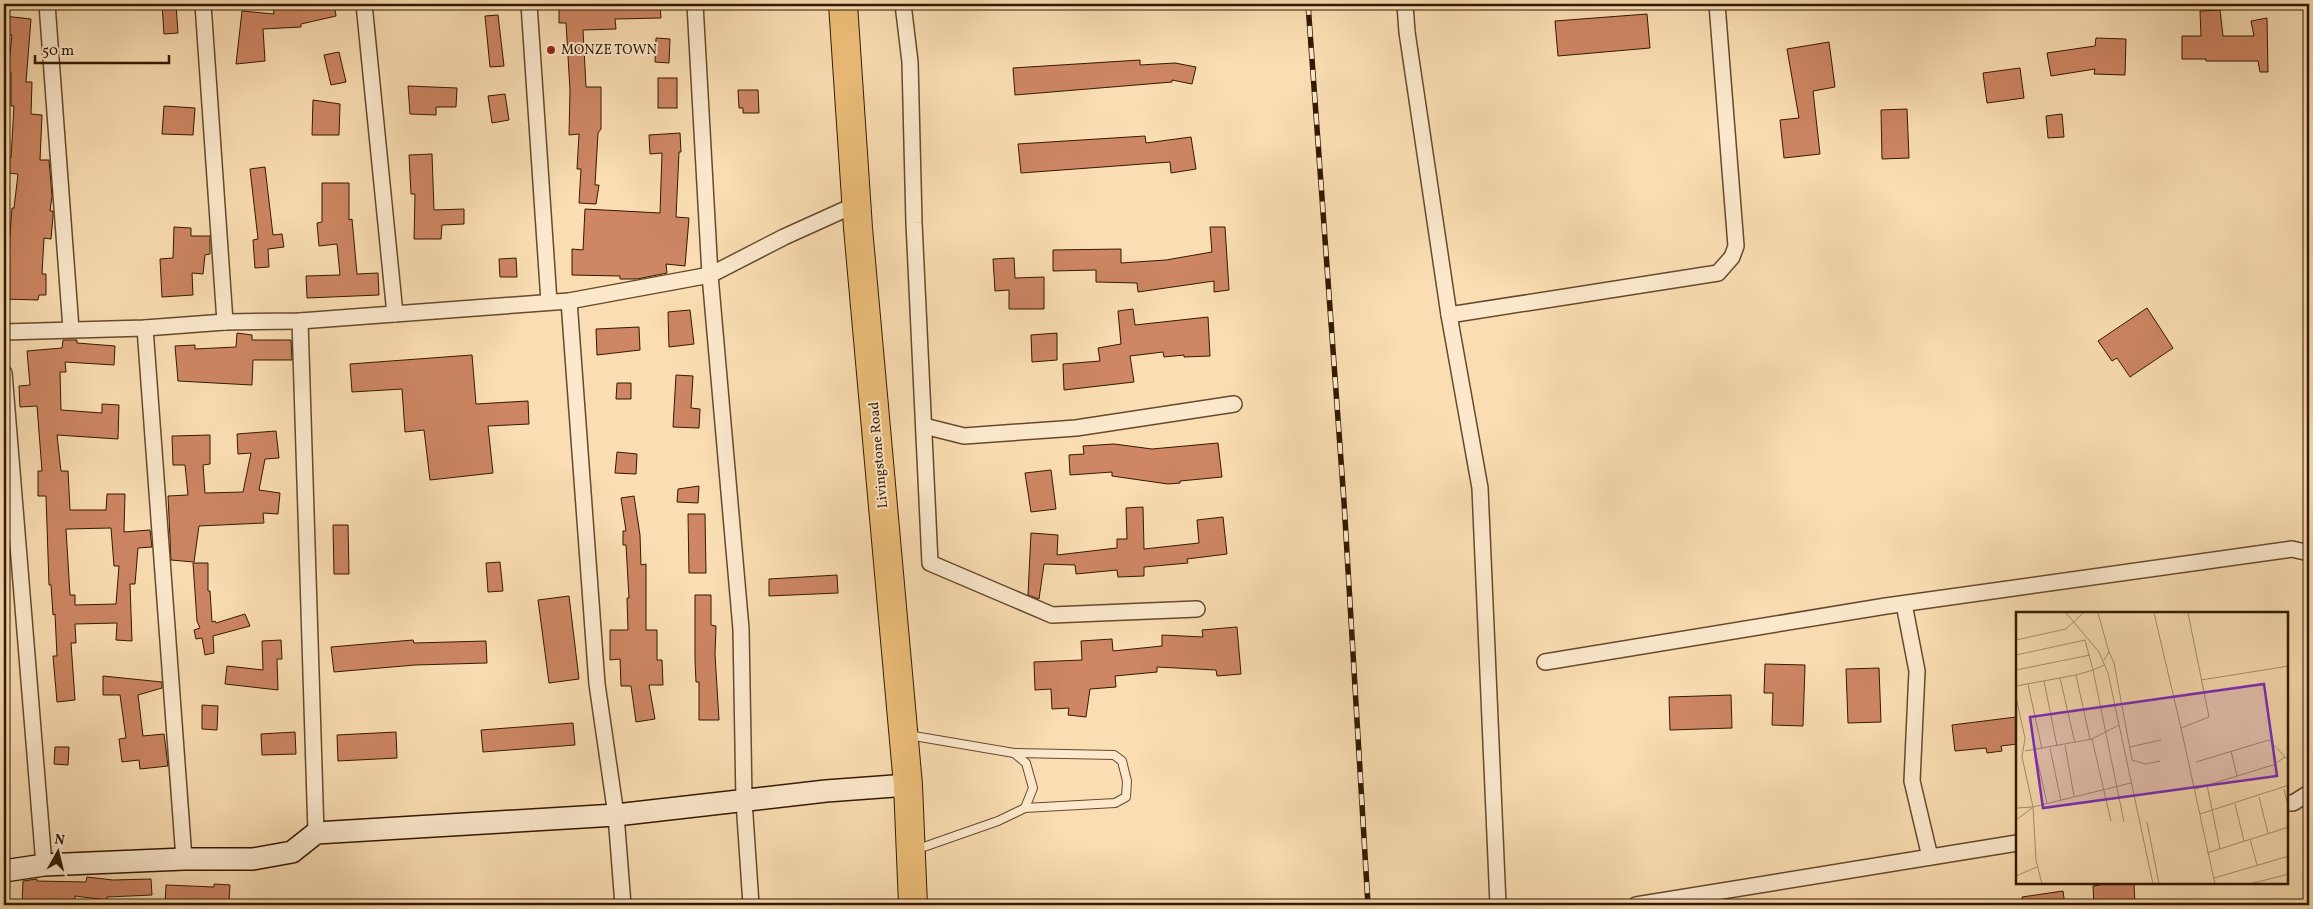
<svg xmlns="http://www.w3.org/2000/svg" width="2313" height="909" viewBox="0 0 2313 909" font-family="Vollkorn,serif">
<rect width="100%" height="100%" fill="#faddb2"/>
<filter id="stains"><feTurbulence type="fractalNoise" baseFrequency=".004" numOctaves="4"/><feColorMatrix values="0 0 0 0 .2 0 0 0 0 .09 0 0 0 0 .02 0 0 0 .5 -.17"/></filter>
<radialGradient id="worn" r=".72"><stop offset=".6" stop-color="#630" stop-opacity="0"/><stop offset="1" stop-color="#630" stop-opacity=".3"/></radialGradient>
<g fill="#ce8664" stroke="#331900" fill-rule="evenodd">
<path d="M162,4H176L178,33L164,34Z"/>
<path d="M273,4H300V9L323,4H334L336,16L301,24V27L263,29L265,61L236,64L242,11L274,14Z"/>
<path d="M559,4H660L661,18L615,19L616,29L583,30L586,87H601V129L598,133L595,185H599L596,204L579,203L581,169H577L579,134L569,135L570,90L566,23H559Z"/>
<path d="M2220,10L2223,36H2254L2251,21L2267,18L2268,72H2260L2258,61H2206V59H2182V36H2201L2200,11Z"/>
<path d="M1647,14L1650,48L1558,56L1555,21Z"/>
<path d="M498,15L504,66L490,67L485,16Z"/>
<path d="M4,16L31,19L26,82H32L31,114L42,115L40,160H49L52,196L50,211H53V216L51,239L44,238L42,274H46V295H39L38,300L4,299V260L8,259L12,208H14L18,174L7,173L8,158H11L14,106H11V72H8L12,35L4,34Z"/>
<path d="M656,38L670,39L669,63L655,62Z"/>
<path d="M2096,38L2126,39L2125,75L2094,74L2095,69L2051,76L2047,53L2095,46Z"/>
<path d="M1829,42L1835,87L1813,91L1820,154L1784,158L1780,120L1799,118L1787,49Z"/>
<path d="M339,52L346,82L331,85L324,55Z"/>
<path d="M1140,60V65L1175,63L1196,67L1192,84L1172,80V82L1015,95L1013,68Z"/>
<path d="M2020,68L2024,98L1987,103L1983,73Z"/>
<rect x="658" y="78" width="19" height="30"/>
<path d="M408,86L457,88L456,107H436V115L410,114Z"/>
<path d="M738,90H758L759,113H743V108H739Z"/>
<path d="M505,94L509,120L492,123L488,96Z"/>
<path d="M313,100L340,104L339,135H312Z"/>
<path d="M164,106L195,108L193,135L162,134Z"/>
<path d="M1907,109L1909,158L1882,159L1881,110Z"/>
<path d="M2062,114L2064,137L2048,138L2046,116Z"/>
<path d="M680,133L681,152H679L676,217L689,218L685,266L666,264L667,273L637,279H620V276L572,275V249L583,250L585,209L660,213L662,153L650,154L649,135Z"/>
<path d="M1145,136L1146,143L1191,137L1196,169L1171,173L1170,162L1021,173L1018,144Z"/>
<path d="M432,154L434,210L464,209V224L442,225L441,239H414L415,194H411L409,155Z"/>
<path d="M265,167L273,235L282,234L284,247L268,249L269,267L255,268L253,240L258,239L250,169Z"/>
<path d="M322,183H349V220L352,219L357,274L378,273L379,295L307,298L306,276L340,275L337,244L319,246L317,223L322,222Z"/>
<path d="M174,227L191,228V236H210V254L205,255L203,274L192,273L193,295L162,297L160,259L173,258Z"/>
<path d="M1210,227H1225L1229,290L1214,292V281L1138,292L1137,283L1096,282V270L1053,271V250L1121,249V263L1166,260L1212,252Z"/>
<path d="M516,258L517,277H500L499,259Z"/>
<path d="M1014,258L1015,278L1044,277V309H1009V290L995,291L993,259Z"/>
<path d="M2147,308L2173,348L2130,377L2117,358L2112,361L2098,341Z"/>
<path d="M1133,309L1135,325L1208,317L1210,356L1184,357V355L1164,357L1163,352L1130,356L1134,382L1064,390L1063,364L1100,361L1098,348L1121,344L1118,311Z"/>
<path d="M690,310L694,344L669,347L668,312Z"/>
<path d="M639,327L640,350L597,355L596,329Z"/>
<path d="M237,333L252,335V340H291L292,360H253L252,385L178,381L175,346L195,345V349L236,347Z"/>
<path d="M1057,333V360L1032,362L1031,335Z"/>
<path d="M63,340H77V343L115,346L114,365L65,362L66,372H60L61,410L102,413V404L119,405L118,439L57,435L61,471H68L70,510H106L107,494H125L124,532L150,530L152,547L138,548L135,584H130L132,641L116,640L117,623L75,624L76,643H71L75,700L57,702L53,656H57L55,614L53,615L51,585H49L46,496H38V471H42L37,406L20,407L19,386L30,385L27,351L62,348ZM111,528L114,566H119L116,604L75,605V595H70L66,529Z"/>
<path d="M472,355L476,404L528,401L529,424L488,426L493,473L430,480L424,430L405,432L402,389L352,392L350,364Z"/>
<path d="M676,375L693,376L691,408L700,409L699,428L673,427Z"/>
<path d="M617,383H631V399H616Z"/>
<path d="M276,431L279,458L265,459L259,490L280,493L278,514L263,513L264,523L199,526L194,562L171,560L168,496L188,495L185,465H173L172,436L210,435V464L203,465L205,493L243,492L251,453L238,454L237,434Z"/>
<path d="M1218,443L1222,477L1180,481V483L1168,484L1112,476V472L1070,475L1069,455L1084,454L1083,446L1114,444L1152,449Z"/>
<path d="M617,452L637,454L636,474L615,473Z"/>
<path d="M1051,470L1056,509L1031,512L1025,473Z"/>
<path d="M699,486L698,503L677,502L678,489Z"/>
<path d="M634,496L640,535L641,565L646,564V630H657V660H662L663,685H649L655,719L636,722L631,686H621L620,659L610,660V630H628L627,598H629L626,545H623V531H626L621,498Z"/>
<path d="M1143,507L1144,549L1199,543L1197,520L1223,517L1227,554L1187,559L1188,563L1144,567V576L1118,577L1117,570L1076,574L1075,565L1044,564L1039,599L1028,595L1031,533L1058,535L1057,555L1117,548V539H1127L1126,508Z"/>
<path d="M688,514H705L706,573H689Z"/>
<path d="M333,525H348L349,574H334Z"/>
<path d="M500,562L503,591L488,592L486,563Z"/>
<path d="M193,563H208V591H210L212,622L215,621L216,623L245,614L250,626L213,636L214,653L205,655L202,638L196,639L194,630L200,628L197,621Z"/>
<path d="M837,575L838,593L769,596V579Z"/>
<path d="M695,595H711V625L716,626L715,654L719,720H699V682H696L695,660Z"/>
<path d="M569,596L579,679L549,683L538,600Z"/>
<path d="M1237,627L1241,674L1217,676L1216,670L1157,667V672L1115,676L1116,687L1090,689L1086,717L1068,715L1069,708L1052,709L1051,689L1035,690L1034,662L1082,660L1081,641L1112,639L1113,651L1162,646V635L1203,637L1202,630Z"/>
<path d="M281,640L282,659H277L278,690L225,684L227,666L263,670L262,641Z"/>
<path d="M413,640L414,643L486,641L487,663L415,665L334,672L331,647Z"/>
<path d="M1765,664L1805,665L1803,726L1772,725L1773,693H1764Z"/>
<path d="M1879,668L1881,722L1848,723L1846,669Z"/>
<path d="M103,676L162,682V688L138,695L143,736L164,734L168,766L140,769L139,760L122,762L119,739L126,738L120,695H103Z"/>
<path d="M1731,695L1732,728L1670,730L1669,697Z"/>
<path d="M202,705L218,706L217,730L202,729Z"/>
<path d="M2016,717L2017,744L2001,746L2002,751L1987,753L1986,748L1955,751L1952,725Z"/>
<path d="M573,723L575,745L483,752L481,730Z"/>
<path d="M295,732L296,754L262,755L261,734Z"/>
<path d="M396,732L397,758L338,761L337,735Z"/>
<path d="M55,747H69L68,765L54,764Z"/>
<path d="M87,877L113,880L151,879L152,895L107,897V900L75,896V902H64V905H22L23,881L37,879V881L86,882Z"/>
<path d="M2100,883L2134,884L2135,905H2094L2093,886L2100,885Z"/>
<path d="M214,884L230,885L229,901L200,900V905H165L166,885L214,887Z"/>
<path d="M2063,891L2065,905H2023L2022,897Z"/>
</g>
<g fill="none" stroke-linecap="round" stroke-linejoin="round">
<defs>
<g id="lane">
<path d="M908,735L1014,753L1026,763L1033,788L1025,808L998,821L915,850"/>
<path d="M1014,753L1114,755L1122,761L1127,781L1126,797L1115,803L1025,808"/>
</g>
<g id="street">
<path d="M47,4L71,329"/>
<path d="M203,4L225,322"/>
<path d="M364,4L395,314"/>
<path d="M529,4L549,302"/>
<path d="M695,4L710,275L741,629L744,801L751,905"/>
<path d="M903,4L910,62L914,223L930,563L1052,615L1197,609"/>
<path d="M1405,4L1407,32L1449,315L1718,273L1732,257L1736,246L1717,4"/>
<path d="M569,301L597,684L616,815L623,905"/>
<path d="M1449,315L1480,488L1498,905"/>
<path d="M300,321L316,833"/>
<path d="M145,328L184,859"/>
<path d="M4,332L145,328L225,322L300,321L569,301L710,275L784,237L857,204"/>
<path d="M4,373L44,865"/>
<path d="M924,426L964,436L1076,428L1234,404"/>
<path d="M1904,604L1917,671L1912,781L1930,857"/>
<path d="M1545,662L1886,606L2292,549L2309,553"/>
<path d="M2287,803H2293L2309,793"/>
<path d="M1636,905L2017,843"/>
</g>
<path id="secondary" d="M4,871L44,865L184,859H253L292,852L316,833L616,815L826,791L908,785"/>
<path id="highway" d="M843,4L858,228L908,785L913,905"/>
</defs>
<use href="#lane" stroke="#654a2c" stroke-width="10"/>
<use href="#street" stroke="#654a2c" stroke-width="18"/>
<use href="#secondary" stroke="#331900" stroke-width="24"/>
<use href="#highway" stroke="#331900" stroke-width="30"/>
<use href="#lane" stroke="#fce9cd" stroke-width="8"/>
<use href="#street" stroke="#fce9cd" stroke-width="15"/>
<use href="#secondary" stroke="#fce9cd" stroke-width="21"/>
<use href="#highway" stroke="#edbe79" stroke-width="28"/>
<defs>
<path id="rail" d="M1308,4L1344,502L1368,905"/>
</defs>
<use href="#rail" stroke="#331900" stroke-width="5.5"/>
<use href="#rail" stroke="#fce9cd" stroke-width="4" stroke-dasharray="11" stroke-linecap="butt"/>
</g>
<circle fill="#8f2418" stroke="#fce9cd" stroke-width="2" cx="551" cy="50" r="5"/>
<g text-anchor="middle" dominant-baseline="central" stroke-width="4" stroke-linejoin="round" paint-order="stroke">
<g font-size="14" fill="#331900" stroke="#fce9cd" text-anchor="start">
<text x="561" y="50">MONZE TOWN</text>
</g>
<g font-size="14" fill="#331900" stroke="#fce9cd">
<text transform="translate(879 455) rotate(-95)">Livingstone Road</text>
</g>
</g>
<g transform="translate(2016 612)">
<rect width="272" height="272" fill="#faddb2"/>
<path fill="none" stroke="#aa8f6b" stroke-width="1" d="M50,1L83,40L92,61L137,272M82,1L93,40L88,48M138,1L165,116L193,105L172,1M0,28L50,17L67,1M69,28L77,58L60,63L74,127M93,40L98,51L116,148L129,152L144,149M0,43L69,28M88,53L77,58L108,210M0,58L74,43M44,66L59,131M185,68L273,54M28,69L41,134M12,72L26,137M0,74L60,63M0,85L9,126L6,145L17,195L20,248L26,272M165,116L199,272M76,127L95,209M49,133L58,184M114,135L145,128M34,136L45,189M19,138L31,191M9,139L76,127L103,113M215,139L221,164M180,150L253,128L273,149M191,173L204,237M179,177L257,153L269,145M268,177L273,198M243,185L252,221M219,192L228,229M0,196L17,195L115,171M184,202L273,173M0,208L16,196M131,210L143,272M234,227L241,253M191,241L273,215M0,264L21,255M198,266L273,244M233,272L273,262"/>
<path fill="#7b2cbf" fill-opacity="0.15" stroke="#7b2cbf" stroke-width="2.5" d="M248,72L261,164L27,196L14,105Z"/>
<rect width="272" height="272" fill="none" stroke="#331900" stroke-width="2.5"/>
</g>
<rect width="2313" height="909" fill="none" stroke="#faddb2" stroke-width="20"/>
<rect x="5" y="5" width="2303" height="899" fill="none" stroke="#331900" stroke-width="2.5"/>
<rect x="10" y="10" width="2293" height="889" fill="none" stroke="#331900"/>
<g transform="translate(58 852) rotate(8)" stroke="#fce9cd" stroke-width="4" paint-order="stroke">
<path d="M0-4L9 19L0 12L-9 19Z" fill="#331900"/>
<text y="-8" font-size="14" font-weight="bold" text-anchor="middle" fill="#331900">N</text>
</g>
<path d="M35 55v8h134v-8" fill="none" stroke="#331900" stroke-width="2.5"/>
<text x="42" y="55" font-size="15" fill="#331900" stroke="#fce9cd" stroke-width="4" paint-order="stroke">50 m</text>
<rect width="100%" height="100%" filter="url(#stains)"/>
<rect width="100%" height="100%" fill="url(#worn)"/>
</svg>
